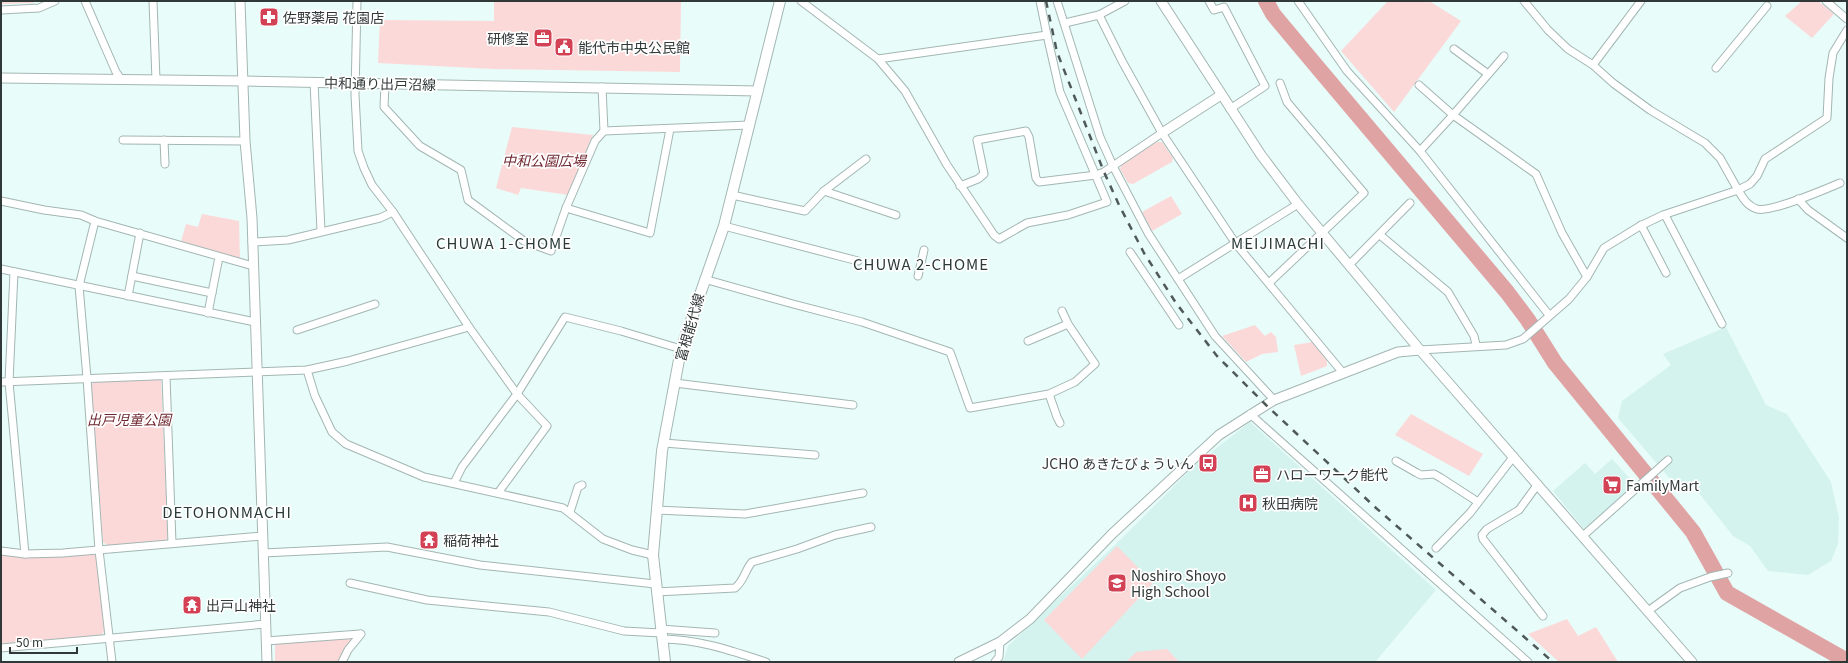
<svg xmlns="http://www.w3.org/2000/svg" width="1848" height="663" viewBox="0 0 1848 663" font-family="Georgia,'Noto Sans JP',serif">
<rect width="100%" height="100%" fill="#e8fcf9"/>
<g fill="#d5f3ee">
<path d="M1726,327L1766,405L1787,414L1831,482L1839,518L1838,544L1831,561L1808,575L1768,571L1750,546L1733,536L1695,488L1671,480L1618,418L1622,401L1671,365L1663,354Z"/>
<path d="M1250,422L1436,590L1375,662H1001L1004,659L1008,646L1117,543L1196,464Z"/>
<path d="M1612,459L1635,484L1585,530L1553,491L1585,463L1595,474Z"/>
</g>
<g fill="#fcd9d9">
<path d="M1,1H33L34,3L1,4Z"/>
<path d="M494,1H681L680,72L493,69L378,63L380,20L494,21Z"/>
<path d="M1388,1H1429L1461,21L1394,112L1341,51Z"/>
<path d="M1802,1H1818L1834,14L1812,38L1785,16Z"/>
<path d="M512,127L593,135L568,195L521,188L518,195L496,188Z"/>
<path d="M1157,142H1162L1173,158L1172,162L1133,184L1128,183L1120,169L1122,163Z"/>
<path d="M1171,196L1182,214L1152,231L1142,212Z"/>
<path d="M202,214L239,221L240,259L181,242L186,224L198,227Z"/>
<path d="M1255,325L1265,336L1271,332L1276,337L1278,352L1262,354L1246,362L1222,336Z"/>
<path d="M1313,342L1327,361V366L1301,376L1294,345Z"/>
<path d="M161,379L168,538L165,541L108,546L103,542L91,384L95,382Z"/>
<path d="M1411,414L1483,454L1469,476L1395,435Z"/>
<path d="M1117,546L1153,583L1082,659L1044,620Z"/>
<path d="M93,554L98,556L104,632L101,635L1,644V555L32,558Z"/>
<path d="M1567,619L1578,636L1596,627L1618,662H1559L1528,634Z"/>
<path d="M354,636L355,638L339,662H275V643Z"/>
<path d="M1167,649L1179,662H1126L1136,652Z"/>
</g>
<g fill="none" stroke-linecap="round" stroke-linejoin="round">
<path stroke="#e0a3a4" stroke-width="16" d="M1266,1L1273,14L1313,62L1507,292L1528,320L1555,363L1693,532L1727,593L1847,661"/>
<defs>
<g id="minor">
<path d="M85,1L116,72L121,79"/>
<path d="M153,1L156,80"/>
<path d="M357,1L355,95L358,151L364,168L372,185L393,212L469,327L517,394L547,426L498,493"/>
<path d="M801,1L878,59L905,91L947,165L994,235L999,239L1027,223L1068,215L1107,202L1060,92L1047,35L878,59"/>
<path d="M1040,1L1047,35"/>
<path d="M1057,1L1100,137L1113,166L1148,233L1215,336L1274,400"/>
<path d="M1209,1L1214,10L1224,7L1265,86L1230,109"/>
<path d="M1298,1L1347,71L1420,151L1549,315"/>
<path d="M1524,1L1548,30L1568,49L1593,65"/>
<path d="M1641,1L1593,65L1613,83L1650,110L1705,143L1720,158L1738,190L1750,184L1757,176L1765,159L1827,118L1829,78L1833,53L1847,30"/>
<path d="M1826,1L1847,19"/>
<path d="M1,10L39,8L55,1"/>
<path d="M1099,15L1122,61L1162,133L1236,244L1343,373"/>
<path d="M1065,23L1099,15L1125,1"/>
<path d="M1454,49L1488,74"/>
<path d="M1716,68L1767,6"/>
<path d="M314,82L321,231"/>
<path d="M385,84L384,107L420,146L461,170L468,200L524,241L551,251L566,208L595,141L604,131L749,125"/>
<path d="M1419,85L1453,115L1536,174L1562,233L1587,277"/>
<path d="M602,87L604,131"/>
<path d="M123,140L245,141"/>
<path d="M164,140L165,164"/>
<path d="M1420,151L1453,115L1504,56"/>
<path d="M960,186L978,179L984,174L977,140L1026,131L1029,137L1036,178L1039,182L1096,175L1104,172L1162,133"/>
<path d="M824,191L896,215"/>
<path d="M732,195L805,211L824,191L866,159"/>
<path d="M1798,199L1808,210L1847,238"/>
<path d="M1,201L44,210L81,215L95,221L253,266"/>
<path d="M566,208L650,233L670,129"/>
<path d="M1665,215L1722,324"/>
<path d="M95,221L79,286L87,378L99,550L112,662"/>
<path d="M1641,225L1666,273"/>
<path d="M724,226L858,261"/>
<path d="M1380,235L1448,292L1474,336L1476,345"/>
<path d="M252,242L288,240L380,218L393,212"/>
<path d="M1130,252L1179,325"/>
<path d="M1350,264L1410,203"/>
<path d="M1,269L255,322"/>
<path d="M14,272L9,382L25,554"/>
<path d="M132,276L212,293"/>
<path d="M918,276L924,250"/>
<path d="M704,279L793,304L862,322L950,352L970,408L1049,394L1075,382L1095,364L1068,324L1062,311"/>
<path d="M1178,279L1298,204"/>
<path d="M1269,283L1364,193L1287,102L1280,83"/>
<path d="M128,296L140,233"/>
<path d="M208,313L219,257"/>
<path d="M297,330L375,304"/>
<path d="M1028,341L1068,324"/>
<path d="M1420,350L1506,345L1523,339L1569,299L1587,277L1604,248L1640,226L1663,215L1738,190C1743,198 1747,206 1757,209C1769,213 1826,189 1840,183"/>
<path d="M307,370L315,396L332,432L346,444L424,477L563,508L603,539L632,550L653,555"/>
<path d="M166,376L172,543"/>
<path d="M1,382L307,370L348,361L469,327"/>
<path d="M675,383L853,405"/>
<path d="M1049,394L1057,417L1060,423"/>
<path d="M1250,414L1528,662"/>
<path d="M664,443L815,455"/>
<path d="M1396,461L1417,473L1421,475L1434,474L1441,478L1478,502"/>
<path d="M454,483L462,467L517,394L565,317L621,331L681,349"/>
<path d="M1538,484L1519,510L1487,529L1482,535L1483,539L1543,616"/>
<path d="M656,510L745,514L863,493"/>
<path d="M570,512L578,487L582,485"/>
<path d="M1584,535L1668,460"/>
<path d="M1436,548L1470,513L1514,456"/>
<path d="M1,551L25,554L63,553L263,536"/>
<path d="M263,553L387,547L480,565L655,584"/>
<path d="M350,583L427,600L549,612L624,631L661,633"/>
<path d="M656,592L735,588C744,581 745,570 752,562L797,549L835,535L871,527"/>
<path d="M1648,611L1680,588L1710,577L1728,573"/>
<path d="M660,629L715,633"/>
<path d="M662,639C698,639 732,651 766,662"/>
<path d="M266,641L360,634"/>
<path d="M1,648L266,624"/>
<path d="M342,662L348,650L361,634"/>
<path d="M995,662L999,657L1000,642"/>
</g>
<g id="tertiary">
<path d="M240,1L245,141L252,218L267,662"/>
<path d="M1161,1L1261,155L1298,204L1420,350L1692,662"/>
<path d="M1,78L243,81L758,91"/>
<path d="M1162,133L1221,95"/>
<path d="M959,662L1000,642L1030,619L1112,534L1219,435L1274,400L1398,352L1420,350"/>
</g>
<path id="secondary" d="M665,662L653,555L662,451L681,349L724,226L780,1"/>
</defs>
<use href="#minor" stroke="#a3b6b3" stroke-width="9"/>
<use href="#tertiary" stroke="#a3b6b3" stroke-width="11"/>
<use href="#secondary" stroke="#a3b6b3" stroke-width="12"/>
<use href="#minor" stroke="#fff" stroke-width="7"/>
<use href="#tertiary" stroke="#fff" stroke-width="9"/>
<use href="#secondary" stroke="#fff" stroke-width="10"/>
<path stroke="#4f5958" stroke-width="2.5" stroke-dasharray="7 7" stroke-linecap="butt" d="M1046,1L1057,52L1104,172L1119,205L1144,253L1176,303L1217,356L1266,405L1376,508L1553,662"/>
</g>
<defs>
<symbol id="pharmacy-square" viewBox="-11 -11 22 22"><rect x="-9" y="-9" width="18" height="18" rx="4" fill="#d24154" stroke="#fff"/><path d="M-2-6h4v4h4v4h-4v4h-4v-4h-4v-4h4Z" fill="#fff"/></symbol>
<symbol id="office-square" viewBox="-11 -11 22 22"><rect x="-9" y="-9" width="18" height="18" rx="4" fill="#d24154" stroke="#fff"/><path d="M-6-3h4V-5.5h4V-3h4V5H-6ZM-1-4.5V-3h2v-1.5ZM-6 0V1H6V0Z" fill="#fff"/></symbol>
<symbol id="civic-square" viewBox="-11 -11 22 22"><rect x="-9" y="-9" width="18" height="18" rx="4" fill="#d24154" stroke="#fff"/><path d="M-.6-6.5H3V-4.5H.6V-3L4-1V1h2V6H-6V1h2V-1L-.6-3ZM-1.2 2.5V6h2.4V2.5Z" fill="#fff"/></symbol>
<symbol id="bus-square" viewBox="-11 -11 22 22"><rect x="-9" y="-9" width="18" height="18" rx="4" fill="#d24154" stroke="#fff"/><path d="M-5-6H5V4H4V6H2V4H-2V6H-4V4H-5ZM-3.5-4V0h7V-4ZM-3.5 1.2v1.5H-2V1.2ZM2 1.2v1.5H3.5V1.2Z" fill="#fff"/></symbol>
<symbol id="supermarket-square" viewBox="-11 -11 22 22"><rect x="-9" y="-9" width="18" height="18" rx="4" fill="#d24154" stroke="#fff"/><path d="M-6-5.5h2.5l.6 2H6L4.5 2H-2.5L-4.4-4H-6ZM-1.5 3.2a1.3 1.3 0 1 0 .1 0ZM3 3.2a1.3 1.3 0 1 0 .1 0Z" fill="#fff"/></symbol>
<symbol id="hospital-square" viewBox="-11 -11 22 22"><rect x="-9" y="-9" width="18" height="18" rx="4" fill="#d24154" stroke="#fff"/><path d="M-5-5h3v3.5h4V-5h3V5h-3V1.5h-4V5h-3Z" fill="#fff"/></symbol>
<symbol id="temple-square" viewBox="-11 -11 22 22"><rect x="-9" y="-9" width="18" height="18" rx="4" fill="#d24154" stroke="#fff"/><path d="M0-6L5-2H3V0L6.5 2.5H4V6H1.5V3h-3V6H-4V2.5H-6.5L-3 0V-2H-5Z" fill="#fff"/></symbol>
<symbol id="school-square" viewBox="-11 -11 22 22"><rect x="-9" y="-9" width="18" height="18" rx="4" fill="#d24154" stroke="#fff"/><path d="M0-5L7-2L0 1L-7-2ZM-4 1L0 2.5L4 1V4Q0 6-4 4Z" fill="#fff"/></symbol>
</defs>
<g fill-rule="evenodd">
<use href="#pharmacy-square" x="258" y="6" width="22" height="22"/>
<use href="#office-square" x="532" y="27" width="22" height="22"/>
<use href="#civic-square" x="553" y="36" width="22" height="22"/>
<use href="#bus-square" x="1197" y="452" width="22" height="22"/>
<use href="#office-square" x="1251" y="463" width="22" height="22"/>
<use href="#supermarket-square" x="1601" y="474" width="22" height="22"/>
<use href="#hospital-square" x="1237" y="492" width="22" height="22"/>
<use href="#temple-square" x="418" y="529" width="22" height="22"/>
<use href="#school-square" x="1106" y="572" width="22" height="22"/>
<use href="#temple-square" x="181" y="594" width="22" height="22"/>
</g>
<g text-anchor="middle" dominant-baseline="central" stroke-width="3.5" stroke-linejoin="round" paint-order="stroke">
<g font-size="14" fill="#313938" stroke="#fff" text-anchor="start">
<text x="283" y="17">佐野薬局 花園店</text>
<text x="529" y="38" text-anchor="end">研修室</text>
<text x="578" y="47">能代市中央公民館</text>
<text x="1194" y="463" text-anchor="end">JCHO あきたびょういん</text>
<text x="1276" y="474">ハローワーク能代</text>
<text x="1626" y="485">FamilyMart</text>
<text x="1262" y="503">秋田病院</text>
<text x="443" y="540">稲荷神社</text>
<text x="1131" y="575">Noshiro Shoyo<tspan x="1131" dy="16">High School</tspan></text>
<text x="206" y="605">出戸山神社</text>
</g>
<g font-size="14" fill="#313938" stroke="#fff">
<text transform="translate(380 83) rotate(1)">中和通り出戸沼線</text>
<text transform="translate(689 327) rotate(-74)">富根能代線</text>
</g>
<g font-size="14" font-style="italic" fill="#6f262e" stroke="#fff">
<text x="544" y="160">中和公園広場</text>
<text x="129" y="419">出戸児童公園</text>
</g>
<g font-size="15" letter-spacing="1" fill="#293a37" stroke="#fff">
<text x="504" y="242">CHUWA 1-CHOME</text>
<text x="1278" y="242">MEIJIMACHI</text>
<text x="921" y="263">CHUWA 2-CHOME</text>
<text x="227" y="511">DETOHONMACHI</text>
</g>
</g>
<rect width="1848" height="663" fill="none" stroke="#313938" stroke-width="4"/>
<path d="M10 647v6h67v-6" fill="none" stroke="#313938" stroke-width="2"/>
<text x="16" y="647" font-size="12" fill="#313938" stroke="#ffffff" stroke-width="3" paint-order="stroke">50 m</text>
</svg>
